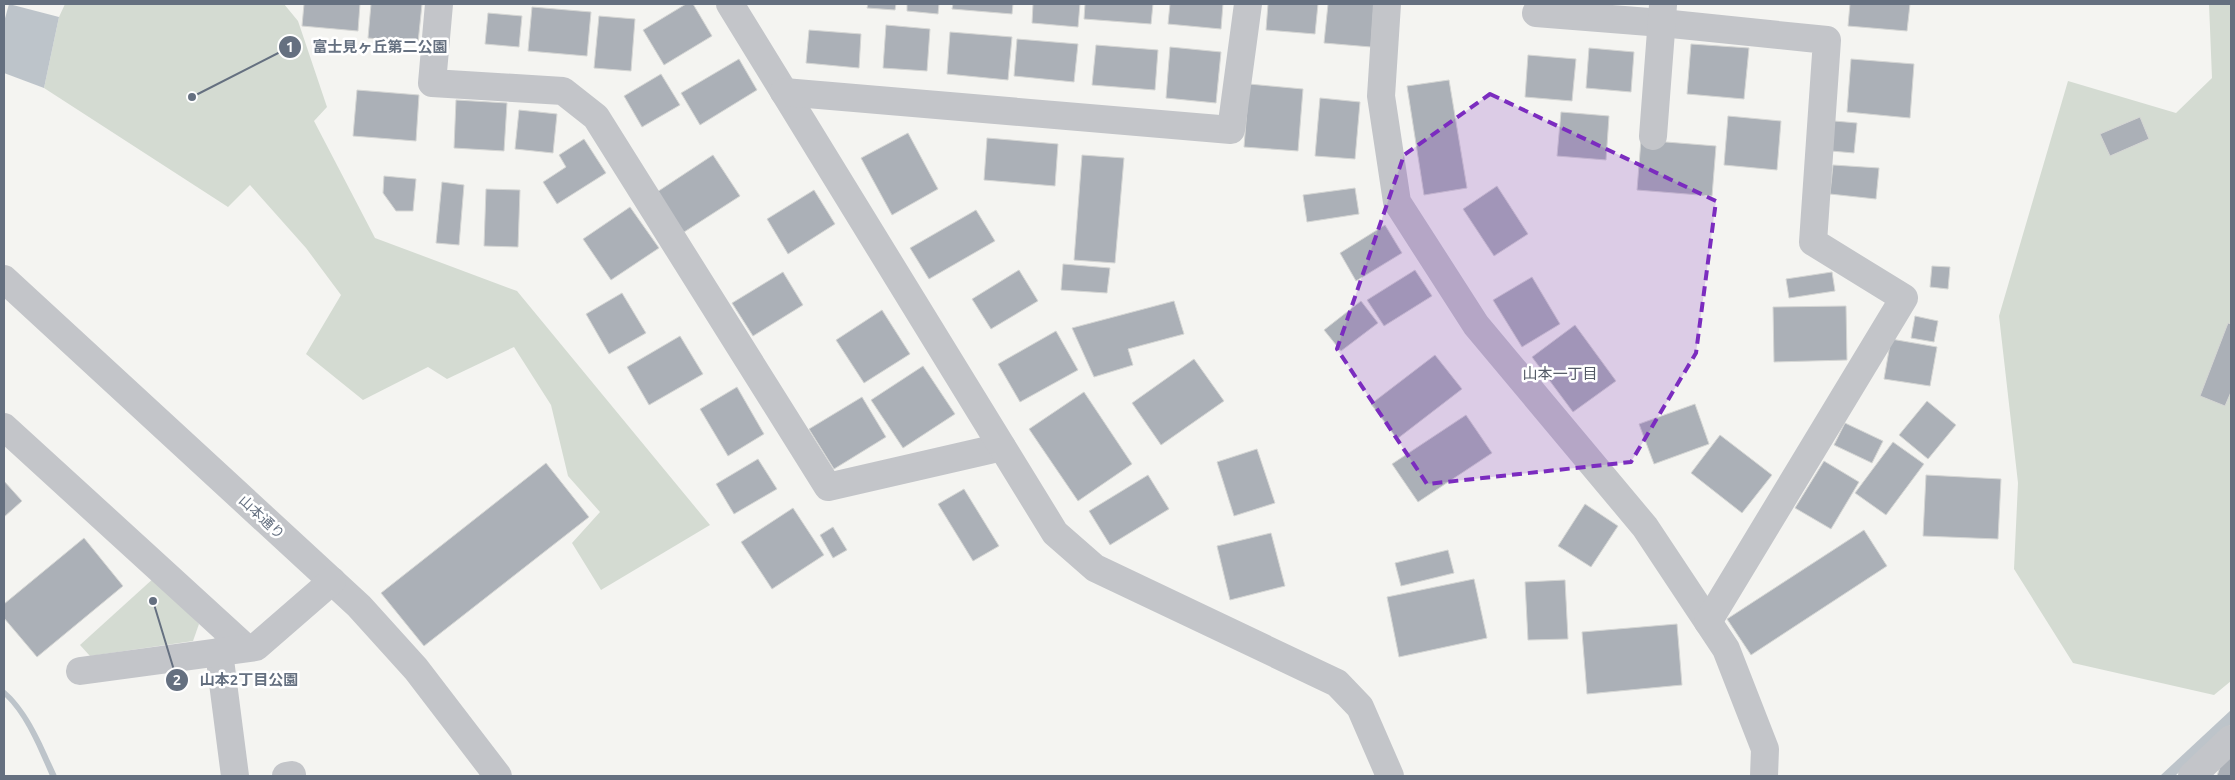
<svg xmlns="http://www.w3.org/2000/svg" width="2235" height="780" viewBox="0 0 2235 780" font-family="Ubuntu,'Noto Sans JP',sans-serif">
<rect width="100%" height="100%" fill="#f4f4f1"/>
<g fill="#d4dbd2">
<path d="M65,4H284L298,21L327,107L314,121L375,238L517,291L710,525L601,590L572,543L600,512L568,476L551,405L514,347L447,379L428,367L363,400L306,354L341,295L306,248L250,185L228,207L44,88L59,17Z"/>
<path d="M2209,4H2231V681L2214,695L2073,663L2014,569L2018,483L1999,316L2068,81L2176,113L2212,78Z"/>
<path d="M155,577L199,624L193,641L90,656L80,645Z"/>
</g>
<g fill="#bdc4ca">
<path d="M9,4L59,17L44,88L4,73V22Z"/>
<path d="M4,689C30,711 43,746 57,776H50C38,749 26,717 4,696Z"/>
<path d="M2231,710V724L2175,776H2160Z"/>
</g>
<g fill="#abb0b7" stroke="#d5d6d4">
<path d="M304,4H360L358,31L302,26Z"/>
<path d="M371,4H422L418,43L368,38Z"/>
<path d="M686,4H693L712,36L664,65L643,30Z"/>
<path d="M868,4H896L895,10L867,8Z"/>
<path d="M907,4H939L938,14L907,11Z"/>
<path d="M953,4H1013L1012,14L952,9Z"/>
<path d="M1033,4H1080L1078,27L1032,23Z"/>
<path d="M1085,4H1153L1151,24L1084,19Z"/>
<path d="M1170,4H1223L1221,29L1168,24Z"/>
<path d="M1268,4H1318L1315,34L1266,30Z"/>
<path d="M1328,4H1374L1371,47L1324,43Z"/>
<path d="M1850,4H1910L1907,31L1848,26Z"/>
<path d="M532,7L591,12L587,56L528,51Z"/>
<path d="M488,13L522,16L519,47L485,44Z"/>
<path d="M599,16L635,19L631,71L594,68Z"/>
<path d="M886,25L930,29L927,71L883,68Z"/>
<path d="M809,30L861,34L859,68L806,63Z"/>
<path d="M950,32L1012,37L1008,80L947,74Z"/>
<path d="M1017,39L1078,44L1074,82L1014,76Z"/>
<path d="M1691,44L1749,48L1744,99L1687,94Z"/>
<path d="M1096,45L1158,50L1155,90L1092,85Z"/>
<path d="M1170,47L1221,52L1216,103L1166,98Z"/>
<path d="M1589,48L1634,52L1631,92L1586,88Z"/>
<path d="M1528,55L1576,59L1572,101L1525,97Z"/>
<path d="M739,59L757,90L700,125L681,93Z"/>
<path d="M1851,59L1914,64L1910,118L1847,112Z"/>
<path d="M661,74L680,105L642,127L624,96Z"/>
<path d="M1449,80L1467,188L1424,195L1407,86Z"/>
<path d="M1249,84L1303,89L1298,151L1244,147Z"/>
<path d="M357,90L419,95L416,141L353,136Z"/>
<path d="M1320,98L1360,102L1355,159L1315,156Z"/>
<path d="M456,100L507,103L504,151L454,148Z"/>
<path d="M519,110L557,114L553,153L515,149Z"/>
<path d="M1561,112L1609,116L1606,160L1557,156Z"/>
<path d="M1728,116L1781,121L1777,170L1724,165Z"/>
<path d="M2140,117L2149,139L2110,156L2100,134Z"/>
<path d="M1834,121L1857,123L1854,153L1831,151Z"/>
<path d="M908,133L938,189L892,215L861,158Z"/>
<path d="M987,138L1058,144L1055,186L984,180Z"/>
<path d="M584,139L606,173L557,204L543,182L566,167L559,155Z"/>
<path d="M1641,140L1716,146L1712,196L1637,190Z"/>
<path d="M713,155L740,196L681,234L654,194Z"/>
<path d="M1082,155L1124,158L1115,263L1074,260Z"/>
<path d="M1833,165L1879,168L1876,199L1830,194Z"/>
<path d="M384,176L416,179L413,211H396L383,193Z"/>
<path d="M442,182L464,185L459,245L436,243Z"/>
<path d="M1497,186L1528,234L1494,256L1463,209Z"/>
<path d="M1355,188L1359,214L1307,222L1303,195Z"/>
<path d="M486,189L520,190L518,247L484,246Z"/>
<path d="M814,190L835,224L788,254L767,219Z"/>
<path d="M630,207L659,248L611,280L583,239Z"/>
<path d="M976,210L995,241L929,279L910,248Z"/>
<path d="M1385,225L1402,253L1356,281L1340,253Z"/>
<path d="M1063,264L1110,268L1107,293L1061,290Z"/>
<path d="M1932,266L1950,267L1948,289L1930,287Z"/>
<path d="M1019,270L1038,301L991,329L972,299Z"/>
<path d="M1415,270L1432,296L1384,326L1367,300Z"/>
<path d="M783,272L803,305L753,336L732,303Z"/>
<path d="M1832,272L1835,291L1789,298L1786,279Z"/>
<path d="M1532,277L1560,324L1522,347L1493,300Z"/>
<path d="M622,293L646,333L609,354L586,314Z"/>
<path d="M1174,301L1184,334L1128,349L1133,365L1094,377L1072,328Z"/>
<path d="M1361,301L1378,323L1341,351L1324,330Z"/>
<path d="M1846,306L1847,360L1774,362L1773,307Z"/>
<path d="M882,310L910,354L864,383L836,340Z"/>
<path d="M1915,316L1938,321L1934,342L1911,338Z"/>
<path d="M2228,323L2231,324V392L2225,406L2200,396Z"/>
<path d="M1575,325L1616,381L1573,412L1532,357Z"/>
<path d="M1056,331L1078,370L1020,402L998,364Z"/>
<path d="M680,336L703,374L649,405L627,367Z"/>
<path d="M1891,339L1937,347L1930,386L1884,379Z"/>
<path d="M1435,355L1462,389L1397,439L1371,404Z"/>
<path d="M1194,359L1224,401L1161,445L1132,403Z"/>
<path d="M923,366L955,414L903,448L871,400Z"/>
<path d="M737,387L764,434L728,456L700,409Z"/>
<path d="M1084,392L1132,464L1078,501L1029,429Z"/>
<path d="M862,397L886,437L834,469L809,429Z"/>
<path d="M1927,401L1956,425L1928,459L1899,435Z"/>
<path d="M1695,404L1709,444L1654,464L1639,424Z"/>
<path d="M1466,415L1492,453L1418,502L1392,464Z"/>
<path d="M1845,423L1883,441L1872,463L1834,445Z"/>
<path d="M1720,435L1772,475L1742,513L1691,473Z"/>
<path d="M1893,442L1924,464L1886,515L1855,493Z"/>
<path d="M1257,449L1275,503L1234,516L1217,462Z"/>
<path d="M758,459L777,489L734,514L716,484Z"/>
<path d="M1824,461L1859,482L1831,529L1795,508Z"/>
<path d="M546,463L589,517L424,646L381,593Z"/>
<path d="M1148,475L1169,509L1110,545L1089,511Z"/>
<path d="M1926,475L2001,479L1998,539L1923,536Z"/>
<path d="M4,481L22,501L4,517Z"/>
<path d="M964,489L999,546L973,561L938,504Z"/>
<path d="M1585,504L1618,526L1591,567L1558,546Z"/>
<path d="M793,508L824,555L772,589L741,542Z"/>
<path d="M833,527L847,550L833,558L820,535Z"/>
<path d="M1864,530L1887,566L1751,655L1727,619Z"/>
<path d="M1271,533L1285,586L1230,600L1217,546Z"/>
<path d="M84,538L123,586L37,657L4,618V604Z"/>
<path d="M1448,550L1454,573L1401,586L1395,563Z"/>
<path d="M1474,579L1487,638L1399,657L1387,597Z"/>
<path d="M1565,580L1568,639L1528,640L1525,582Z"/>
<path d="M1677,624L1682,685L1587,694L1582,632Z"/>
<path d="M2225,752L2231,754V776H2217Z"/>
</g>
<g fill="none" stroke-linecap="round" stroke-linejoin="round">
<g stroke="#c3c5c9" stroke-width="28">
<path d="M439,4L432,83L563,91L596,117L828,487L1002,447"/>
<path d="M730,4L1055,533L1095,568L1337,683L1360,707L1390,776"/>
<path d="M1387,4L1381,96L1397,202L1476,325L1645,527L1726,649L1765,749L1764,776"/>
<path d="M1536,13L1662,23L1827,40L1813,242L1904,298L1708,622"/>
<path d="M784,92L1231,130L1248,4"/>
<path d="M1653,136L1663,5"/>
<path d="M4,279L359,606L416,669L498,776"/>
<path d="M4,427L246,648"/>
<path d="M219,652L235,776"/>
<path d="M80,671L256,647L332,581"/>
<path d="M286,776L292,775"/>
<path d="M2192,776L2231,739"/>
</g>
</g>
<path fill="#7b2cbf" fill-opacity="0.2" stroke="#7b2cbf" stroke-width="4" stroke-dasharray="10 6" stroke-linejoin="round" d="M1490,94L1716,201L1696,353L1631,462L1427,484L1337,349L1404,155Z"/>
<g text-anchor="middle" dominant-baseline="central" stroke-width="5" stroke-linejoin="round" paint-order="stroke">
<g font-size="14" fill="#657080" stroke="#fff">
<text transform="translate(262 517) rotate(43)">山本通り</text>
</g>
<g font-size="15" fill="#535a66" stroke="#fff">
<text x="1560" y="373">山本一丁目</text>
</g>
</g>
<path fill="none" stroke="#657080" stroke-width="2" d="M192 97L290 47M153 601L177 680"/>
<g fill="#657080" stroke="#fff" stroke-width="2">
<circle cx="192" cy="97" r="5"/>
<circle cx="153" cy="601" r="5"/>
<circle cx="290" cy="47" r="12"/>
<circle cx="177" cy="680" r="12"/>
</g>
<g font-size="15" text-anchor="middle" font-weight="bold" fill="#fff">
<text x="290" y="52">1</text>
<text x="177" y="685">2</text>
</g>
<g font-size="15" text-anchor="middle" font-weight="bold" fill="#657080" stroke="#fff" stroke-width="5" stroke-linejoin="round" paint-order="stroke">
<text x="380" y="52">富士見ヶ丘第二公園</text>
<text x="249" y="685">山本2丁目公園</text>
</g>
<rect width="2235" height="780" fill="none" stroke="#657080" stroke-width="10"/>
</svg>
